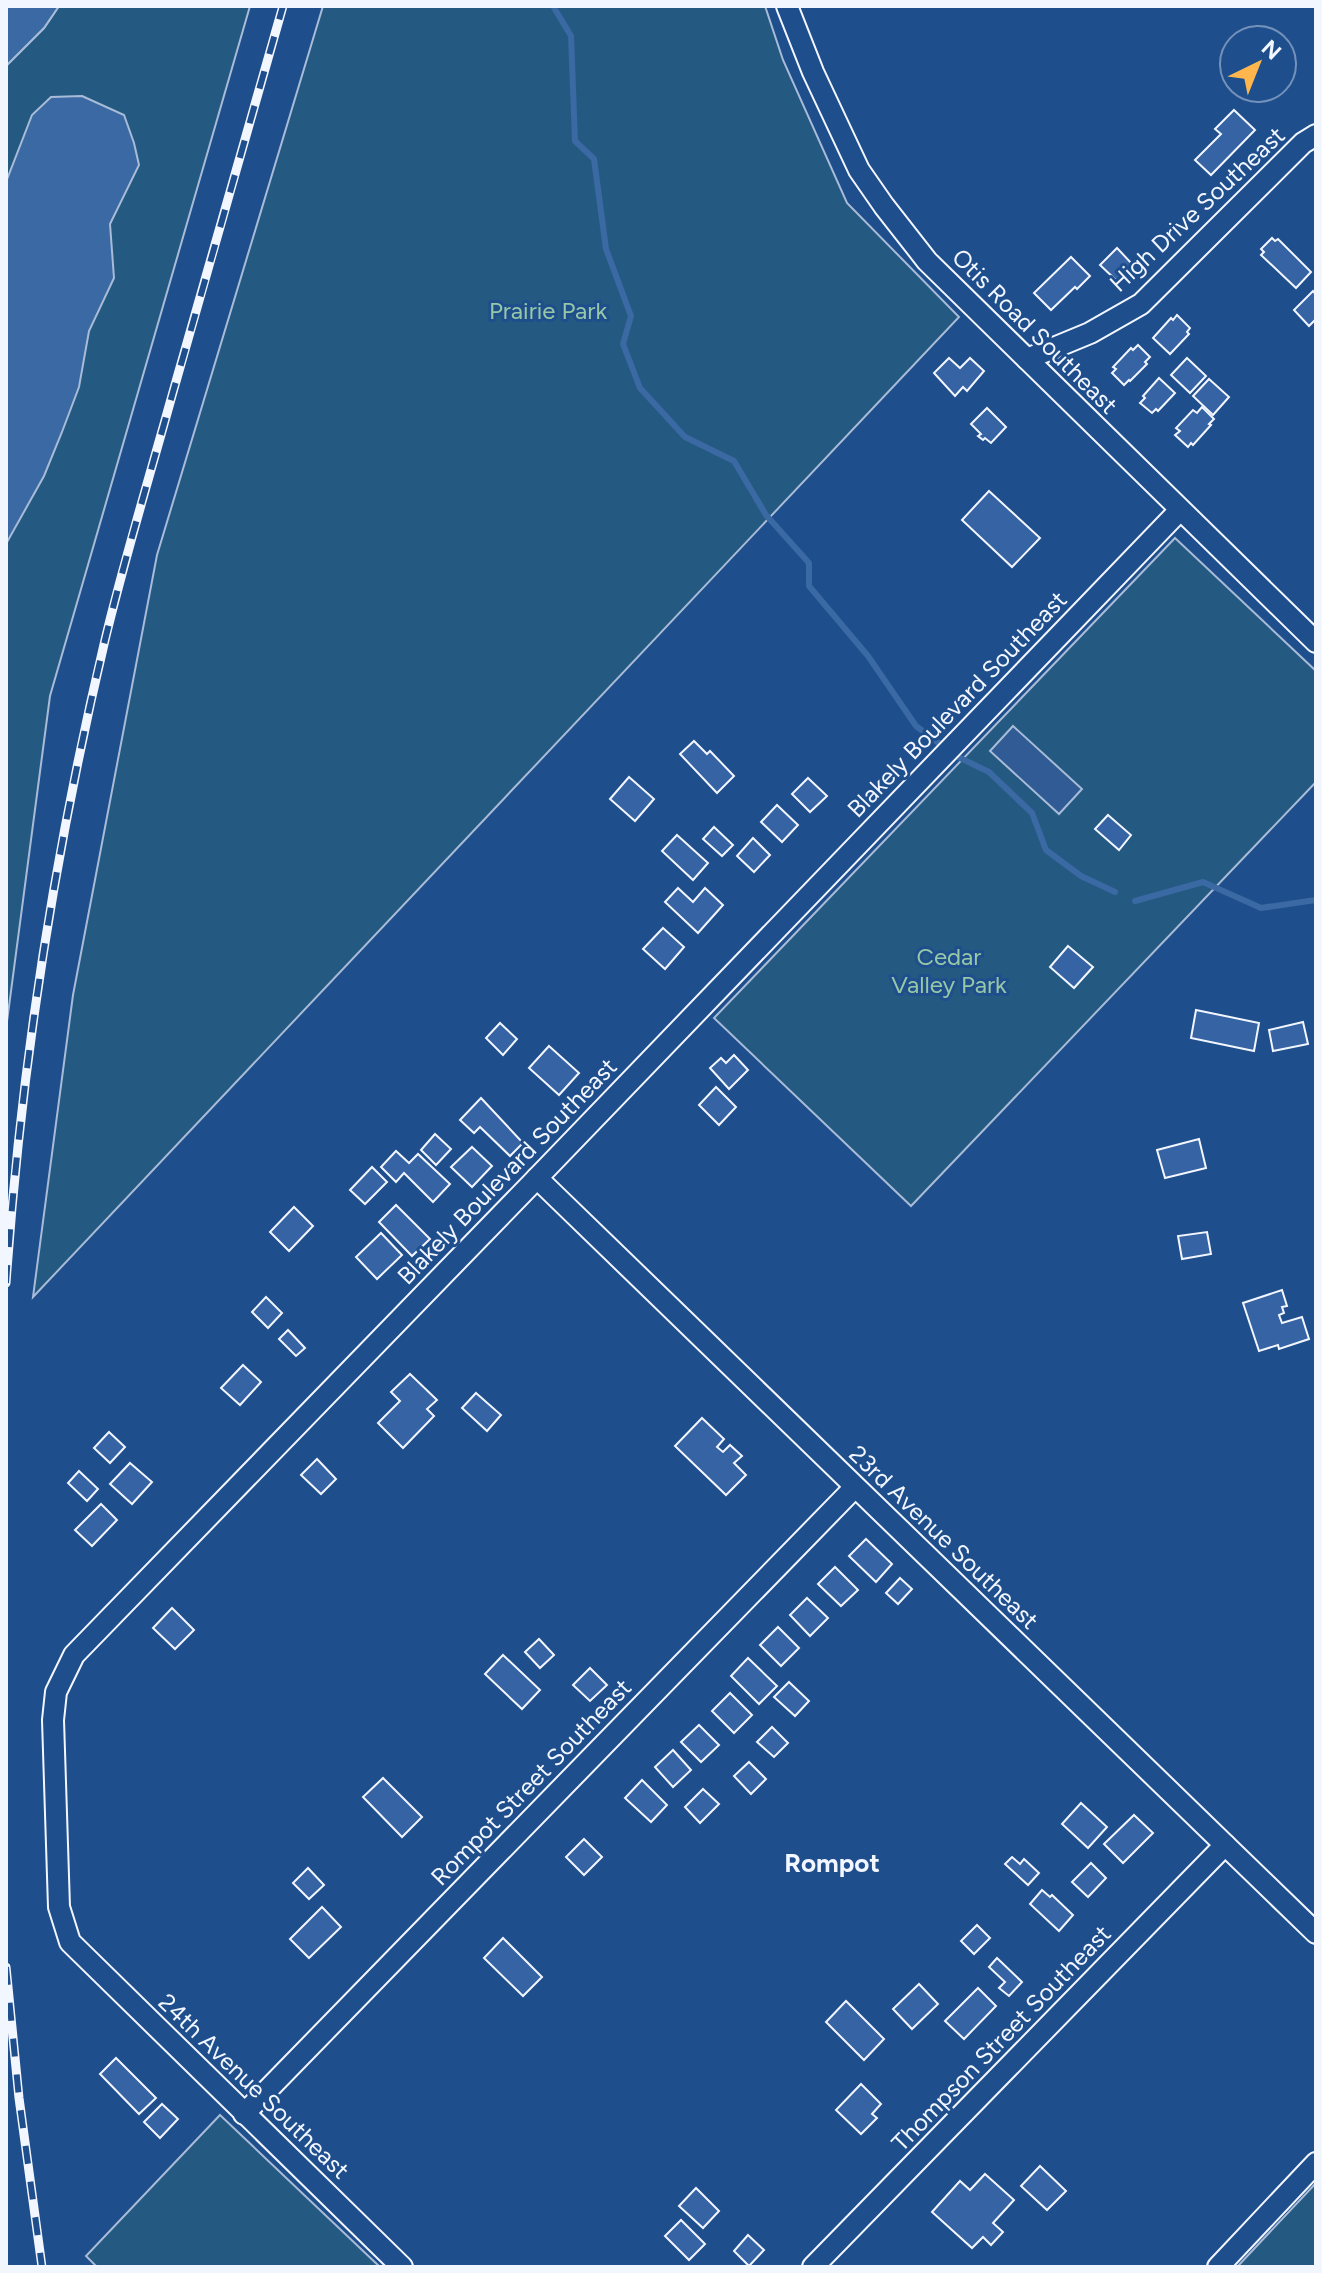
<svg xmlns="http://www.w3.org/2000/svg" width="1322" height="2273" viewBox="0 0 1322 2273" font-family="Figtree,sans-serif">
<rect width="100%" height="100%" fill="#1f4e8c"/>
<g fill="#245a82" stroke="#a8bbd7" stroke-width="2">
<path d="M59,6H250L50,696L6,1029V66L44,28Z"/>
<path d="M323,6H765L783,60L847,203L959,317L33,1297L73,995L157,555Z"/>
<path d="M1175,538L1316,671V782L911,1206L714,1018Z"/>
<path d="M220,2115L380,2267H97L86,2256Z"/>
<path d="M1316,2183V2267H1237Z"/>
</g>
<path fill="#305b95" stroke="#a8bbd7" stroke-width="2" d="M1013,726L1082,789L1059,814L990,751Z"/>
<g fill="#3b69a3" stroke="#a8bbd7" stroke-width="2">
<path d="M6,6H59L44,28L6,66Z"/>
<path d="M82,96L124,115L134,143L139,165L110,224L114,278L89,331L79,387L62,432L44,476L6,544V182L32,115L51,97Z"/>
</g>
<g fill="none" stroke-linecap="round" stroke-linejoin="round">
<g stroke="#3b69a3" stroke-width="6">
<path d="M553,6L571,36L575,141L594,159L606,249L631,316L623,344L640,388L685,437L734,461L766,515L809,563V586L868,656L916,726L956,756L989,772L1032,813L1046,850L1081,876L1115,892"/>
<path d="M1135,901L1203,882L1261,908L1316,900"/>
</g>
</g>
<g fill="#3563a3" stroke="#f2f6ff" stroke-width="2">
<path d="M1234,110L1255,130L1211,175L1195,160L1221,134L1215,129Z"/>
<path d="M1272,238L1275,241L1278,239L1311,272L1296,288L1261,255L1264,252L1261,249Z"/>
<path d="M1117,248L1133,265L1117,281L1100,265Z"/>
<path d="M1071,257L1090,276L1077,289L1075,287L1051,310L1034,293Z"/>
<path d="M1313,291L1316,295V319L1309,326L1294,310Z"/>
<path d="M1177,315L1190,328L1187,332L1189,334L1170,354L1153,338L1171,318L1173,320Z"/>
<path d="M1138,345L1150,357L1145,362L1147,364L1130,381L1129,380L1124,385L1112,373L1116,369L1113,367L1131,348L1133,350Z"/>
<path d="M949,358L960,368L970,358L984,371L967,391L963,387L955,396L934,373Z"/>
<path d="M1187,358L1206,376L1190,393L1171,375Z"/>
<path d="M1159,378L1175,393L1158,411L1156,409L1152,413L1140,403L1145,398L1143,396Z"/>
<path d="M1209,379L1229,397L1213,415L1193,396Z"/>
<path d="M1202,407L1214,419L1209,424L1211,425L1193,445L1191,443L1188,447L1175,435L1180,431L1176,428L1193,410L1197,413Z"/>
<path d="M987,408L1006,427L991,443L985,438L983,440L978,436L981,434L971,424Z"/>
<path d="M989,491L1040,538L1012,567L962,520Z"/>
<path d="M694,741L707,754L710,751L734,776L717,793L680,754Z"/>
<path d="M629,777L654,799L635,821L610,799Z"/>
<path d="M808,778L827,796L810,812L792,794Z"/>
<path d="M777,805L798,825L782,842L761,822Z"/>
<path d="M1108,815L1131,835L1119,850L1095,829Z"/>
<path d="M714,827L733,845L722,856L703,839Z"/>
<path d="M677,835L708,863L693,880L662,851Z"/>
<path d="M753,838L770,855L754,872L737,856Z"/>
<path d="M678,888L693,902L705,888L723,905L698,933L665,902Z"/>
<path d="M663,928L684,947L665,969L643,949Z"/>
<path d="M1068,946L1093,967L1074,988L1050,967Z"/>
<path d="M1196,1010L1259,1023L1254,1051L1191,1038Z"/>
<path d="M1303,1022L1308,1044L1273,1051L1269,1030Z"/>
<path d="M500,1023L517,1039L503,1055L486,1038Z"/>
<path d="M549,1046L579,1073L559,1095L529,1068Z"/>
<path d="M734,1055L748,1070L729,1089L710,1068L721,1058L726,1063Z"/>
<path d="M716,1087L736,1107L719,1125L699,1105Z"/>
<path d="M481,1098L523,1143L510,1156L480,1127L474,1133L460,1120Z"/>
<path d="M435,1134L451,1149L436,1165L421,1150Z"/>
<path d="M1199,1139L1206,1168L1165,1178L1157,1150Z"/>
<path d="M472,1147L492,1166L472,1187L451,1167Z"/>
<path d="M396,1151L409,1163L418,1154L450,1184L433,1202L404,1173L396,1182L381,1167Z"/>
<path d="M372,1167L387,1182L365,1204L350,1190Z"/>
<path d="M396,1205L430,1239L412,1256L379,1222Z"/>
<path d="M294,1207L313,1226L289,1251L270,1232Z"/>
<path d="M1207,1232L1211,1254L1182,1259L1178,1236Z"/>
<path d="M381,1233L402,1255L377,1279L356,1257Z"/>
<path d="M1282,1290L1287,1306L1282,1307L1284,1313L1279,1315L1282,1323L1302,1317L1309,1339L1279,1349L1278,1345L1259,1351L1243,1303Z"/>
<path d="M266,1297L282,1313L268,1328L252,1312Z"/>
<path d="M288,1330L305,1348L296,1356L279,1339Z"/>
<path d="M243,1365L261,1382L240,1405L221,1388Z"/>
<path d="M410,1374L437,1400L427,1409L434,1416L403,1448L378,1423L400,1401L391,1392Z"/>
<path d="M476,1393L501,1415L487,1431L462,1408Z"/>
<path d="M702,1418L724,1439L717,1447L723,1452L730,1445L742,1456L734,1463L746,1475L726,1495L675,1446Z"/>
<path d="M109,1432L125,1447L110,1463L94,1448Z"/>
<path d="M317,1459L336,1479L321,1494L301,1475Z"/>
<path d="M130,1463L152,1482L132,1504L110,1484Z"/>
<path d="M79,1471L98,1489L87,1501L68,1483Z"/>
<path d="M101,1504L117,1520L92,1546L75,1530Z"/>
<path d="M866,1539L892,1564L876,1582L849,1556Z"/>
<path d="M835,1567L858,1590L841,1606L818,1584Z"/>
<path d="M900,1578L912,1589L898,1604L886,1593Z"/>
<path d="M807,1598L828,1618L810,1636L790,1615Z"/>
<path d="M172,1608L194,1630L175,1649L153,1628Z"/>
<path d="M778,1627L799,1648L781,1666L760,1645Z"/>
<path d="M539,1639L554,1655L540,1668L525,1652Z"/>
<path d="M503,1655L540,1690L522,1709L485,1674Z"/>
<path d="M748,1658L777,1686L759,1704L731,1676Z"/>
<path d="M590,1668L607,1685L590,1701L573,1685Z"/>
<path d="M789,1682L809,1701L795,1716L774,1697Z"/>
<path d="M730,1693L752,1715L734,1733L712,1711Z"/>
<path d="M699,1725L719,1745L701,1762L681,1742Z"/>
<path d="M772,1727L788,1743L774,1757L757,1742Z"/>
<path d="M673,1750L691,1770L673,1787L655,1767Z"/>
<path d="M749,1762L766,1779L751,1794L734,1776Z"/>
<path d="M383,1778L422,1817L402,1837L363,1797Z"/>
<path d="M642,1780L667,1805L651,1822L625,1798Z"/>
<path d="M703,1789L719,1804L700,1823L685,1807Z"/>
<path d="M1081,1803L1107,1827L1088,1848L1062,1824Z"/>
<path d="M1134,1815L1153,1833L1123,1863L1104,1844Z"/>
<path d="M584,1839L602,1857L584,1875L566,1857Z"/>
<path d="M1012,1857L1020,1864L1024,1859L1039,1873L1028,1885L1005,1864Z"/>
<path d="M1091,1863L1106,1878L1088,1897L1072,1882Z"/>
<path d="M308,1868L324,1885L309,1899L293,1883Z"/>
<path d="M1042,1890L1050,1897L1052,1895L1073,1915L1059,1931L1030,1904Z"/>
<path d="M322,1907L341,1927L309,1958L290,1939Z"/>
<path d="M977,1925L990,1938L974,1954L961,1941Z"/>
<path d="M503,1938L542,1977L523,1996L484,1958Z"/>
<path d="M997,1958L1022,1982L1009,1996L999,1988L1005,1982L989,1967Z"/>
<path d="M919,1984L938,2004L912,2029L893,2009Z"/>
<path d="M978,1988L996,2006L964,2039L945,2021Z"/>
<path d="M846,2001L884,2039L864,2060L826,2022Z"/>
<path d="M116,2058L156,2098L139,2114L100,2074Z"/>
<path d="M861,2084L881,2104L872,2114L877,2118L861,2134L836,2110Z"/>
<path d="M162,2104L178,2119L160,2138L144,2122Z"/>
<path d="M1040,2166L1066,2191L1047,2210L1021,2186Z"/>
<path d="M985,2174L1014,2200L993,2223L1003,2232L991,2245L983,2237L972,2248L932,2212L960,2181L970,2190Z"/>
<path d="M696,2188L719,2211L703,2228L679,2206Z"/>
<path d="M681,2220L705,2244L689,2260L665,2236Z"/>
<path d="M748,2235L764,2250L749,2266L734,2251Z"/>
</g>
<g fill="none" stroke-linecap="round" stroke-linejoin="round">
<defs>
<g id="minor">
<path d="M787,6L813,72L859,170L884,206L927,261L1316,642"/>
<path d="M1027,359L1090,333L1141,304L1303,143L1316,135"/>
<path d="M537,1178L1316,1933"/>
<path d="M244,2114L855,1487"/>
<path d="M402,2267L70,1942L59,1907L53,1720L56,1692L74,1655L537,1178L1180,510"/>
<path d="M813,2267L1225,1845"/>
<path d="M1218,2267L1316,2163"/>
</g>
</defs>
<use href="#minor" stroke="#f2f6ff" stroke-width="24"/>
<use href="#minor" stroke="#1f4e8c" stroke-width="20"/>
<defs>
<g id="rail">
<path d="M6,1283C21,1067 55,851 105,640C125,557 150,475 173,392C210,264 246,135 283,6"/>
<path d="M6,1967L19,2098L42,2267"/>
</g>
</defs>
<use href="#rail" stroke="#f2f6ff" stroke-width="9"/>
<use href="#rail" stroke="#1f4e8c" stroke-width="6" stroke-dasharray="18" stroke-linecap="butt"/>
</g>
<g text-anchor="middle" dominant-baseline="central" stroke-width="6" stroke-linejoin="round" paint-order="stroke">
<g font-size="24" fill="#f2f6ff" stroke="#1f4e8c">
<text transform="translate(1197 209) rotate(-43)">High Drive Southeast</text>
<text transform="translate(1035 331) rotate(45)">Otis Road Southeast</text>
<text transform="translate(957 704) rotate(-46)">Blakely Boulevard Southeast</text>
<text transform="translate(507 1171) rotate(-46)">Blakely Boulevard Southeast</text>
<text transform="translate(944 1537) rotate(44)">23rd Avenue Southeast</text>
<text transform="translate(531 1782) rotate(-46)">Rompot Street Southeast</text>
<text transform="translate(1001 2038) rotate(-46)">Thompson Street Southeast</text>
<text transform="translate(254 2086) rotate(44)">24th Avenue Southeast</text>
</g>
<g font-size="24" fill="#97c8a6" stroke="#1f4e8c">
<text x="548" y="310">Prairie Park</text>
<text x="949" y="956">Cedar<tspan x="949" dy="28">Valley Park</tspan></text>
</g>
<g font-size="26" font-weight="bold" fill="#f2f6ff" stroke="#1f4e8c">
<text x="832" y="1863">Rompot</text>
</g>
</g>
<rect width="1322" height="2273" fill="none" stroke="#f2f6ff" stroke-width="16"/>
<g transform="translate(1258 64) rotate(43)"><circle r="38" fill="#1f4e8c" stroke="#7391ba" stroke-width="2"/>
<path d="M0-6L14 30L0 20L-14 30Z" fill="#ffb74d"/>
<text y="-12" font-size="22" font-weight="bold" text-anchor="middle" fill="#f2f6ff">N</text>
</g>
</svg>
